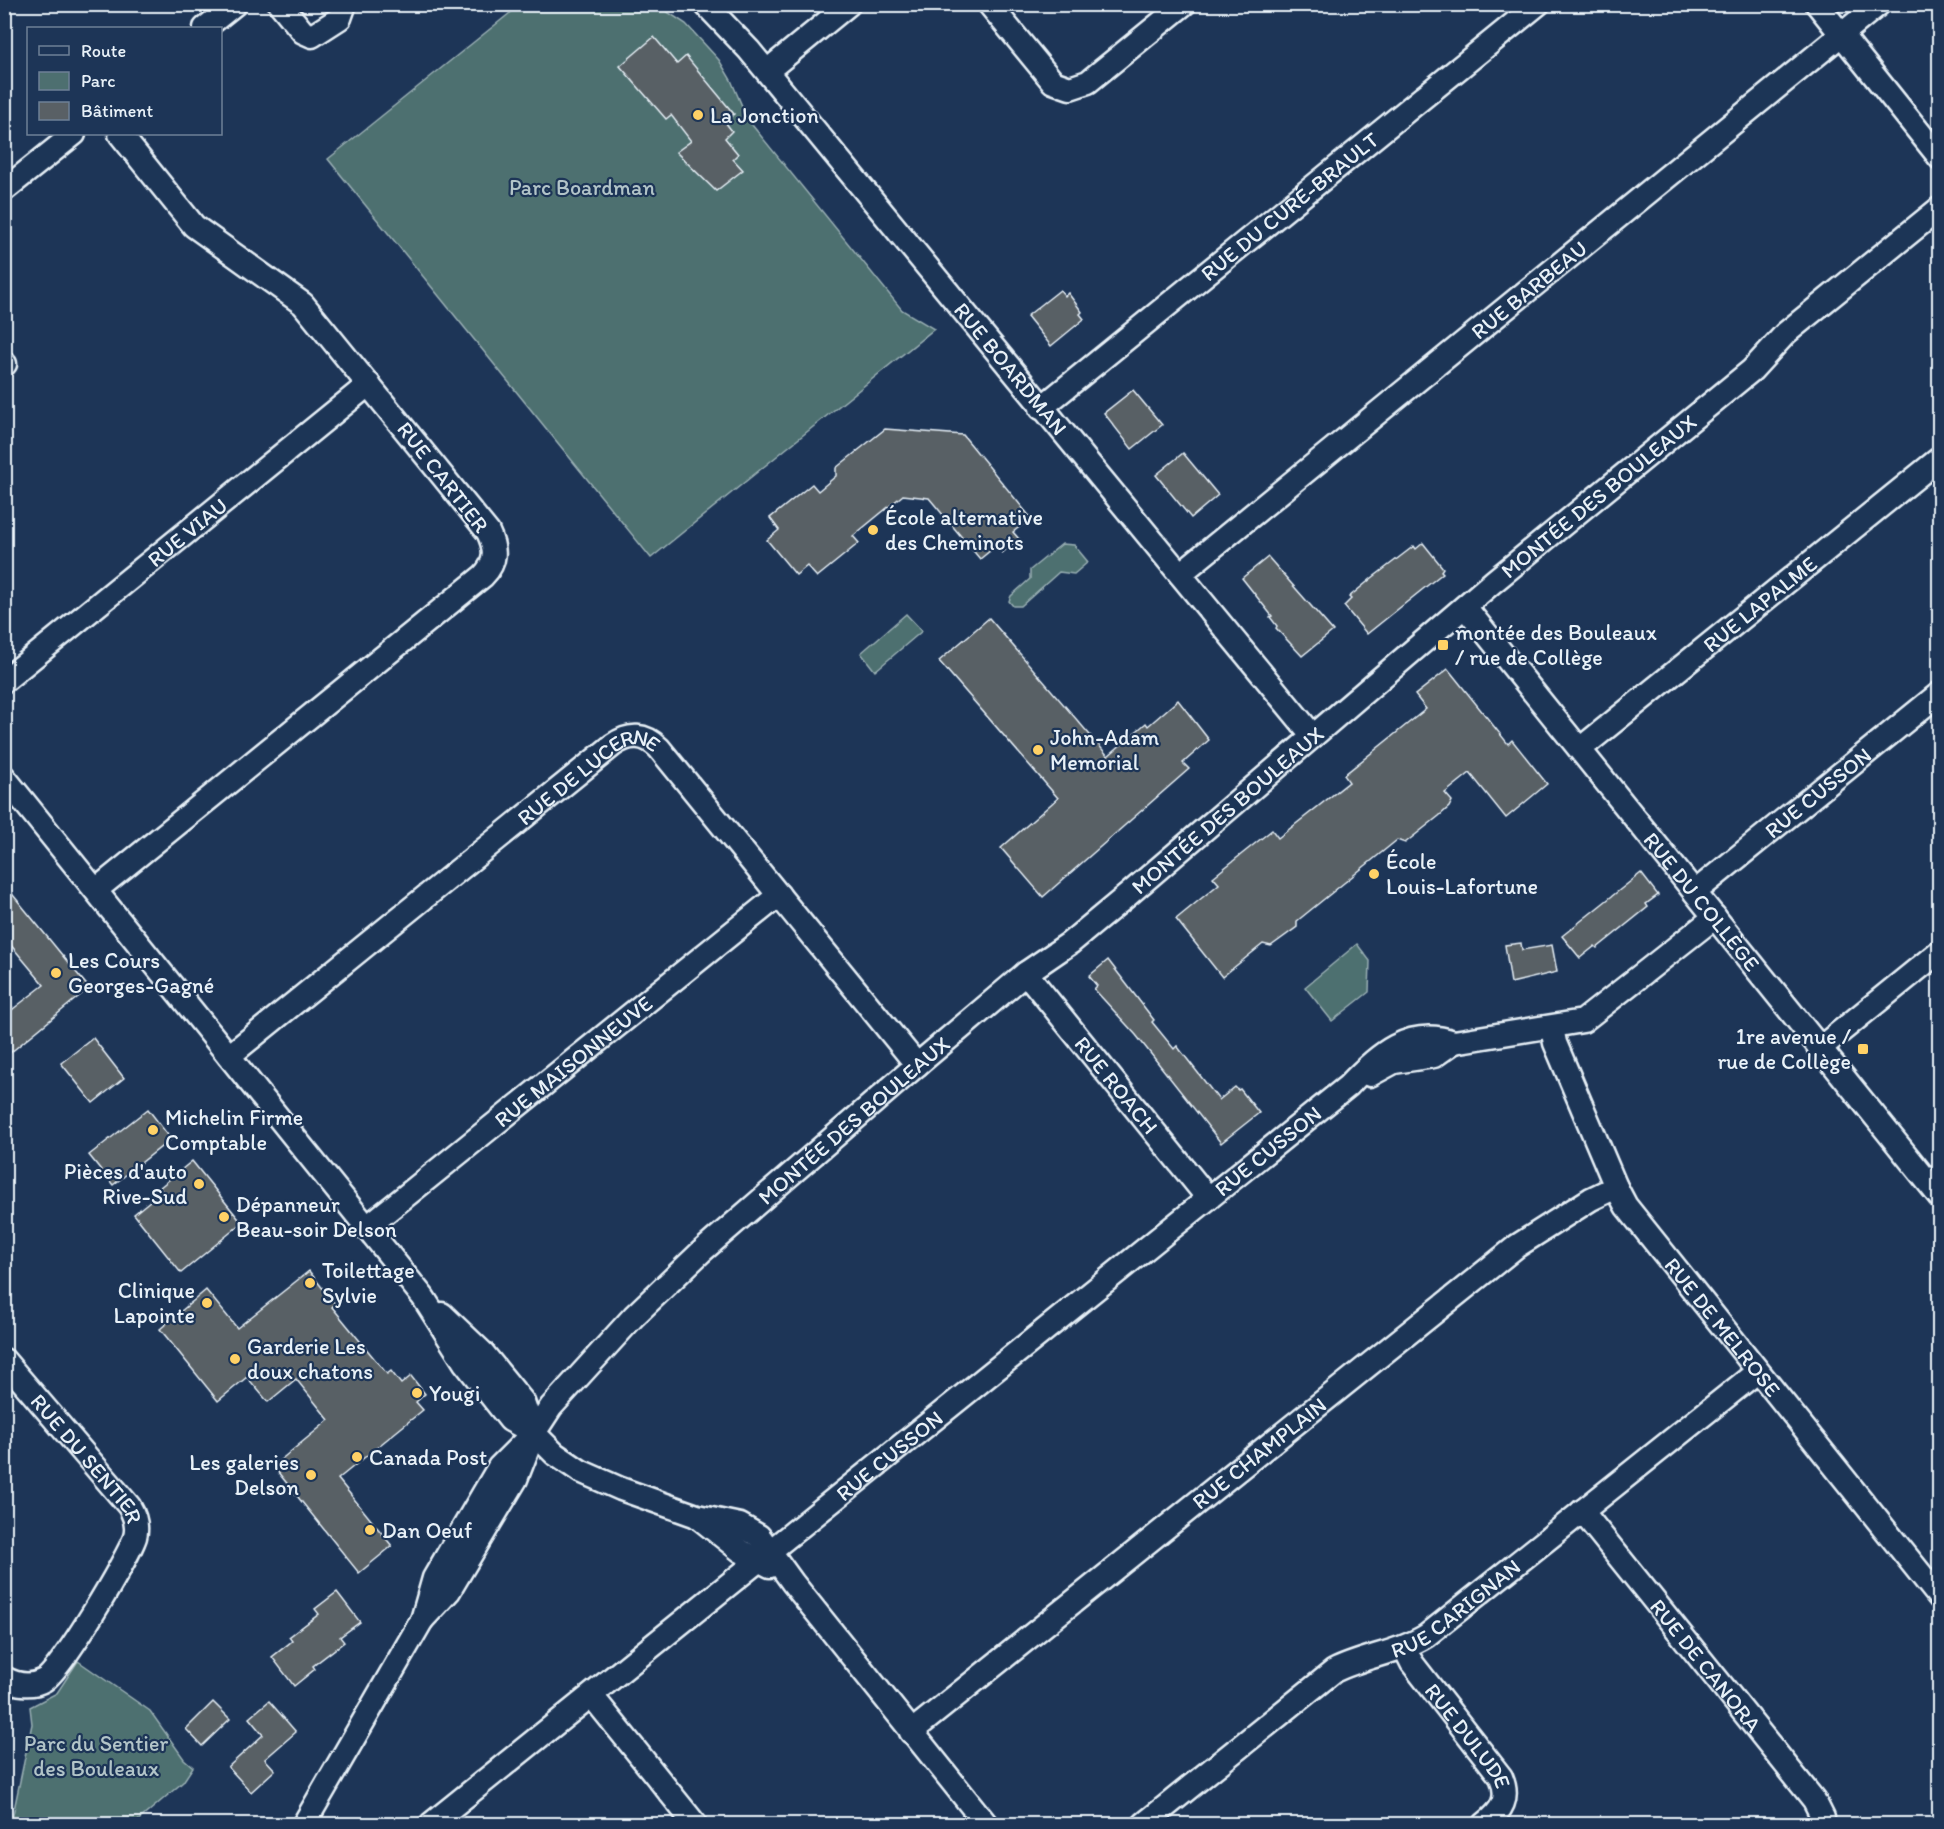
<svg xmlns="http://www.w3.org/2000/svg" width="1944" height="1829" viewBox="0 0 1944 1829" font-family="Itim,sans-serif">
<rect width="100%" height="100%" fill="#1d3557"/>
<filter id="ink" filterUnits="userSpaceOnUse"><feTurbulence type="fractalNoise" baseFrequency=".0167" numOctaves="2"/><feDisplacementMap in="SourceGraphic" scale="12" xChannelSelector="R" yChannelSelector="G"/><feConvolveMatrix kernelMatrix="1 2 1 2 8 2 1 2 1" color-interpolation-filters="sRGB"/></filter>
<g filter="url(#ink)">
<g fill="#4d6f70" stroke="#9ab0b4" stroke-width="1.5">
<path d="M520,5H657L686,24L719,60L731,80L748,120L902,310L934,329L651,558L328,159Z"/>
<path d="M1062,544L1074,545L1088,562L1074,574L1059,572L1021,606H1013L1009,601L1011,596L1030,579V570Z"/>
<path d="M906,614L922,631L875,671L861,653Z"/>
<path d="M1357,944L1370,961L1369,992L1332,1021L1305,987Z"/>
<path d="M78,1661L150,1711L184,1759L193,1767L183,1782L134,1824H11L32,1724L30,1707L57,1693Z"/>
</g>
<g fill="#596065" stroke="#e8f1f8" stroke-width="1.5">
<path d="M654,37L677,64L686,56L734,114L725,122L732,131L725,138L738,154L733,159L743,170L716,191L676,152L691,141L671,115L666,119L620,66Z"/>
<path d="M1060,290L1065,296L1068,293L1082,312L1080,314L1084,319L1051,346L1027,316Z"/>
<path d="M1133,390L1162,425L1132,449L1104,413Z"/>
<path d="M885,429L963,435L1031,518L1013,532L1019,539L1002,553L996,546L980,559L929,498L903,495L853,536L859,543L817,577L807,566L796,575L767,540L779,530L770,518L812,484L818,491L836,476V468Z"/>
<path d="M1183,453L1218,495L1191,518L1156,475Z"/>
<path d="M1423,543L1443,568L1441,571L1443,573L1367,634L1344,606L1351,599L1349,597L1372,578L1414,546L1416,549Z"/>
<path d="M1268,557L1333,631L1302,656L1276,628L1277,626L1270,617L1272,616L1242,578Z"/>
<path d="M989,618L1108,756L1146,723L1148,726L1178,700L1209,740L1183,763L1189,769L1043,897L1001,848L1058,798L939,661Z"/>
<path d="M1448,669L1508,744L1512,740L1547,784L1506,818L1470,773L1445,793L1452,801L1449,807L1439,816L1405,843L1397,840L1297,921V927L1271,946L1263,944L1222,977L1176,919L1219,884L1213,877L1272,830L1278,838L1349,782L1344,775L1426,709L1415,695Z"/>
<path d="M1641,873L1658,895L1646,904L1648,907L1597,948L1595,946L1580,958L1562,936Z"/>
<path d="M4,884L89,988L4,1058V1016L44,985L4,937Z"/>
<path d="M1521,943L1522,950L1552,945L1557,972L1511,983L1505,945Z"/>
<path d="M1108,960L1154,1020L1152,1022L1174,1049L1177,1046L1219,1100L1235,1087L1238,1090L1240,1089L1259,1113L1221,1143L1136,1035L1094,989L1097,986L1089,976Z"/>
<path d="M93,1038L124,1078L93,1103L61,1063Z"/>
<path d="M148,1109L171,1139L113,1185L89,1155Z"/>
<path d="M192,1161L242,1223L181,1273L134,1214L162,1191L159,1188Z"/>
<path d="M309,1271L335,1304L332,1307L387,1374L391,1371L401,1384L411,1376L425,1394L416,1402L423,1410L338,1479L392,1546L359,1573L273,1466L329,1420L296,1379L268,1402L247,1377L218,1401L160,1329L206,1290L237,1328Z"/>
<path d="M337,1592L360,1622L340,1637L344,1642L313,1666L315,1669L294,1686L272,1657L292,1641L289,1637L319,1614L315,1609Z"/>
<path d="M269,1701L296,1732L265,1759L275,1770L251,1792L228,1767L263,1735L249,1718Z"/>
<path d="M213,1702L230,1719L202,1746L186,1729Z"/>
</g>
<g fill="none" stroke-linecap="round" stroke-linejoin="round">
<defs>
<g id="minor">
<path d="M280,4L303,32L312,36L340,18L345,4"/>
<path id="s1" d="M705,4L749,50L1313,736"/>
<path d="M989,4L1053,82L1070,88L1088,82L1184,4"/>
<path d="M1817,4L1940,158"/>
<path d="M205,28L235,4"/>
<path d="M767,71L849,4"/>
<path d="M4,190L74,134"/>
<path d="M4,364H5"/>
<path id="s2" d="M1041,408L1538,4"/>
<path id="s3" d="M1180,574L1879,4"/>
<path id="s4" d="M1465,607L1940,1197"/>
<path id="s5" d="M4,681L369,384"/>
<path id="s6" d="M1580,749L1940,458"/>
<path d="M4,777L423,1297L465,1363L510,1420L534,1433L555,1454L580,1471L621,1489L697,1516L740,1525L759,1536L793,1583L986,1824"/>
<path d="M96,890L483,576C497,562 496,549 488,532L303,304L194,226L120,134"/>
<path id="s7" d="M1695,892L1940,693"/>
<path id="s8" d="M1026,973L1208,1198"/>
<path id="s9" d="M1552,1028L1555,1043L1616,1187L1626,1206L1940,1598"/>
<path d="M1819,1049L1940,951"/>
<path id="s10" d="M229,1056L613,745C630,733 645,734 659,748L917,1065"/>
<path d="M1370,1075L1394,1062L1434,1056L1454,1042"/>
<path id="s11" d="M366,1228L779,895"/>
<path d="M442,1314L483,1353L523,1402L534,1433"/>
<path id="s12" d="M4,1360L129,1506C135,1516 138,1526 135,1537C128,1558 61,1671 44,1680C32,1687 17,1685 4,1678"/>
<path id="s13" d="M1582,1511L1814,1800L1823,1818V1824"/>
<path d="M698,1517L741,1551L770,1566"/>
<path id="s14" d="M422,1620L449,1591L516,1479L534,1433L551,1407L634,1316L701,1252L917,1065L1026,973L1070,943L1129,894L1493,582L1752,370L1786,333L1940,208"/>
<path id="s15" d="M1404,1647L1412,1663L1501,1777C1510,1798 1502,1811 1485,1824"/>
<path d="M592,1696L695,1824"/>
<path id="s16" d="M911,1732L1517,1246L1591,1199L1616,1187"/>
<path d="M304,1824L422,1620L434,1578L499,1467L528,1438"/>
<path id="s17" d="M431,1824L1348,1086C1377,1055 1409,1026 1454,1042L1583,1021L1715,917"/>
<path id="s18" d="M1144,1824L1334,1671C1364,1656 1398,1653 1426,1636L1757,1372"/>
</g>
</defs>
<use href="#minor" stroke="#e8f1f8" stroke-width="27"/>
<use href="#minor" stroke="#1d3557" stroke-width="22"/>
</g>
</g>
<g fill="#ffd166" stroke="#1d3557" stroke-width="2">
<circle cx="698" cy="115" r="6"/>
<circle cx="873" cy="530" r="6"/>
<rect x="1437" y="639" width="12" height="12" rx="3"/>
<circle cx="1038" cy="750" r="6"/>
<circle cx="1374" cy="874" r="6"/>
<circle cx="56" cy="973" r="6"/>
<rect x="1857" y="1043" width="12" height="12" rx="3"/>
<circle cx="153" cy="1130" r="6"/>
<circle cx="199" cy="1184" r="6"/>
<circle cx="224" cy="1217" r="6"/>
<circle cx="310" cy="1283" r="6"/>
<circle cx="207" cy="1303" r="6"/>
<circle cx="235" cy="1359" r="6"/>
<circle cx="417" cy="1393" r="6"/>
<circle cx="357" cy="1457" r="6"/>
<circle cx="311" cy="1475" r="6"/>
<circle cx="370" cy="1530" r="6"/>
</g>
<g text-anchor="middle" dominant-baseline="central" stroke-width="4.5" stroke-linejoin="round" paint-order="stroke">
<g font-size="22" fill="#e8f1f8" stroke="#1d3557" text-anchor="start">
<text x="710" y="115">La Jonction</text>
<text x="885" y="517">École alternative<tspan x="885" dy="25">des Cheminots</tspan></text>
<text x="1455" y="632">montée des Bouleaux<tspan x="1455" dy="25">/ rue de Collège</tspan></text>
<text x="1050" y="737">John-Adam<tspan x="1050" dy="25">Memorial</tspan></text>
<text x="1386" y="861">École<tspan x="1386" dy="25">Louis-Lafortune</tspan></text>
<text x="68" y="960">Les Cours<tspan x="68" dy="25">Georges-Gagné</tspan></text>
<text x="1851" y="1036" text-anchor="end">1re avenue /<tspan x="1851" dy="25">rue de Collège</tspan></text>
<text x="165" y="1117">Michelin Firme<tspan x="165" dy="25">Comptable</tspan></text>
<text x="187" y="1171" text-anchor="end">Pièces d'auto<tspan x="187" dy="25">Rive-Sud</tspan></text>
<text x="236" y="1204">Dépanneur<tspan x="236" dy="25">Beau-soir Delson</tspan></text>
<text x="322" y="1270">Toilettage<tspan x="322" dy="25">Sylvie</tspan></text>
<text x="195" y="1290" text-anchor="end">Clinique<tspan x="195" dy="25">Lapointe</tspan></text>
<text x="247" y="1346">Garderie Les<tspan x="247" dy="25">doux chatons</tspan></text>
<text x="429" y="1393">Yougi</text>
<text x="369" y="1457">Canada Post</text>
<text x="299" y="1462" text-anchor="end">Les galeries<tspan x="299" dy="25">Delson</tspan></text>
<text x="382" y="1530">Dan Oeuf</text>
</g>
<g font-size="22" fill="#b2c4c8" stroke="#1d3557">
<text x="582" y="187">Parc Boardman</text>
<text x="96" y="1743">Parc du Sentier<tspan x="96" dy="25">des Bouleaux</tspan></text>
</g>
<g font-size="22" fill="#e8f1f8" stroke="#1d3557">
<text stroke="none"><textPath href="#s2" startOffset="320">RUE DU CURÉ-BRAULT</textPath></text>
<text stroke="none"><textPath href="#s3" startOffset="450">RUE BARBEAU</textPath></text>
<text stroke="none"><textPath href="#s1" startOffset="476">RUE BOARDMAN</textPath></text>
<text transform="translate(443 477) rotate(52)">RUE CARTIER</text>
<text stroke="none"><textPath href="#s14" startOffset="1640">MONTÉE DES BOULEAUX</textPath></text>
<text stroke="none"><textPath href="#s5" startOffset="236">RUE VIAU</textPath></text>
<text stroke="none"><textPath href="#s6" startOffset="231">RUE LAPALME</textPath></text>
<text stroke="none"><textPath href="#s10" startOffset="459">RUE DE LUCERNE</textPath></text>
<text stroke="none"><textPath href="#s7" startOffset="158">RUE CUSSON</textPath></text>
<text stroke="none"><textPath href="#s14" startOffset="1154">MONTÉE DES BOULEAUX</textPath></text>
<text stroke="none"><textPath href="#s4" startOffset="378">RUE DU COLLÈGE</textPath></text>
<text stroke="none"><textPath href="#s11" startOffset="266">RUE MAISONNEUVE</textPath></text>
<text stroke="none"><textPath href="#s8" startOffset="144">RUE ROACH</textPath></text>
<text stroke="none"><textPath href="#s14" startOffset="668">MONTÉE DES BOULEAUX</textPath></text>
<text stroke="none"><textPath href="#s17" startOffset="1074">RUE CUSSON</textPath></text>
<text stroke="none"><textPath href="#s9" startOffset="348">RUE DE MELROSE</textPath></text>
<text stroke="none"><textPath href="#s16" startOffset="446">RUE CHAMPLAIN</textPath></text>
<text stroke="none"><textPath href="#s17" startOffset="588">RUE CUSSON</textPath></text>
<text stroke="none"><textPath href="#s12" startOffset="129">RUE DU SENTIER</textPath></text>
<text stroke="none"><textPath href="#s18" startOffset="382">RUE CARIGNAN</textPath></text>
<text stroke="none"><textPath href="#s13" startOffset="198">RUE DE CANORA</textPath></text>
<text stroke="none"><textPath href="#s15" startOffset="110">RUE DULUDE</textPath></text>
</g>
</g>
<rect width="1944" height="1829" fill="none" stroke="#1d3557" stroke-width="24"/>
<rect x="12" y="12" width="1920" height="1805" fill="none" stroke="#e8f1f8" stroke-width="2" filter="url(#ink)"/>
<rect x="27" y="27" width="195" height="108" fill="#1d3557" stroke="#6e8097" stroke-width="1.5"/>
<rect x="39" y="46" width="30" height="9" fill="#1d3557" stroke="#6e8097" stroke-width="1.5"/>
<text x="81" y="57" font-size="18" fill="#e8f1f8">Route</text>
<rect x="39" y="72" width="30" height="18" fill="#4d6f70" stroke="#6e8097" stroke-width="1.5"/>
<text x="81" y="87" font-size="18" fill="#e8f1f8">Parc</text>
<rect x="39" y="102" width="30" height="18" fill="#596065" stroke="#6e8097" stroke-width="1.5"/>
<text x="81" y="117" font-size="18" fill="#e8f1f8">Bâtiment</text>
</svg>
